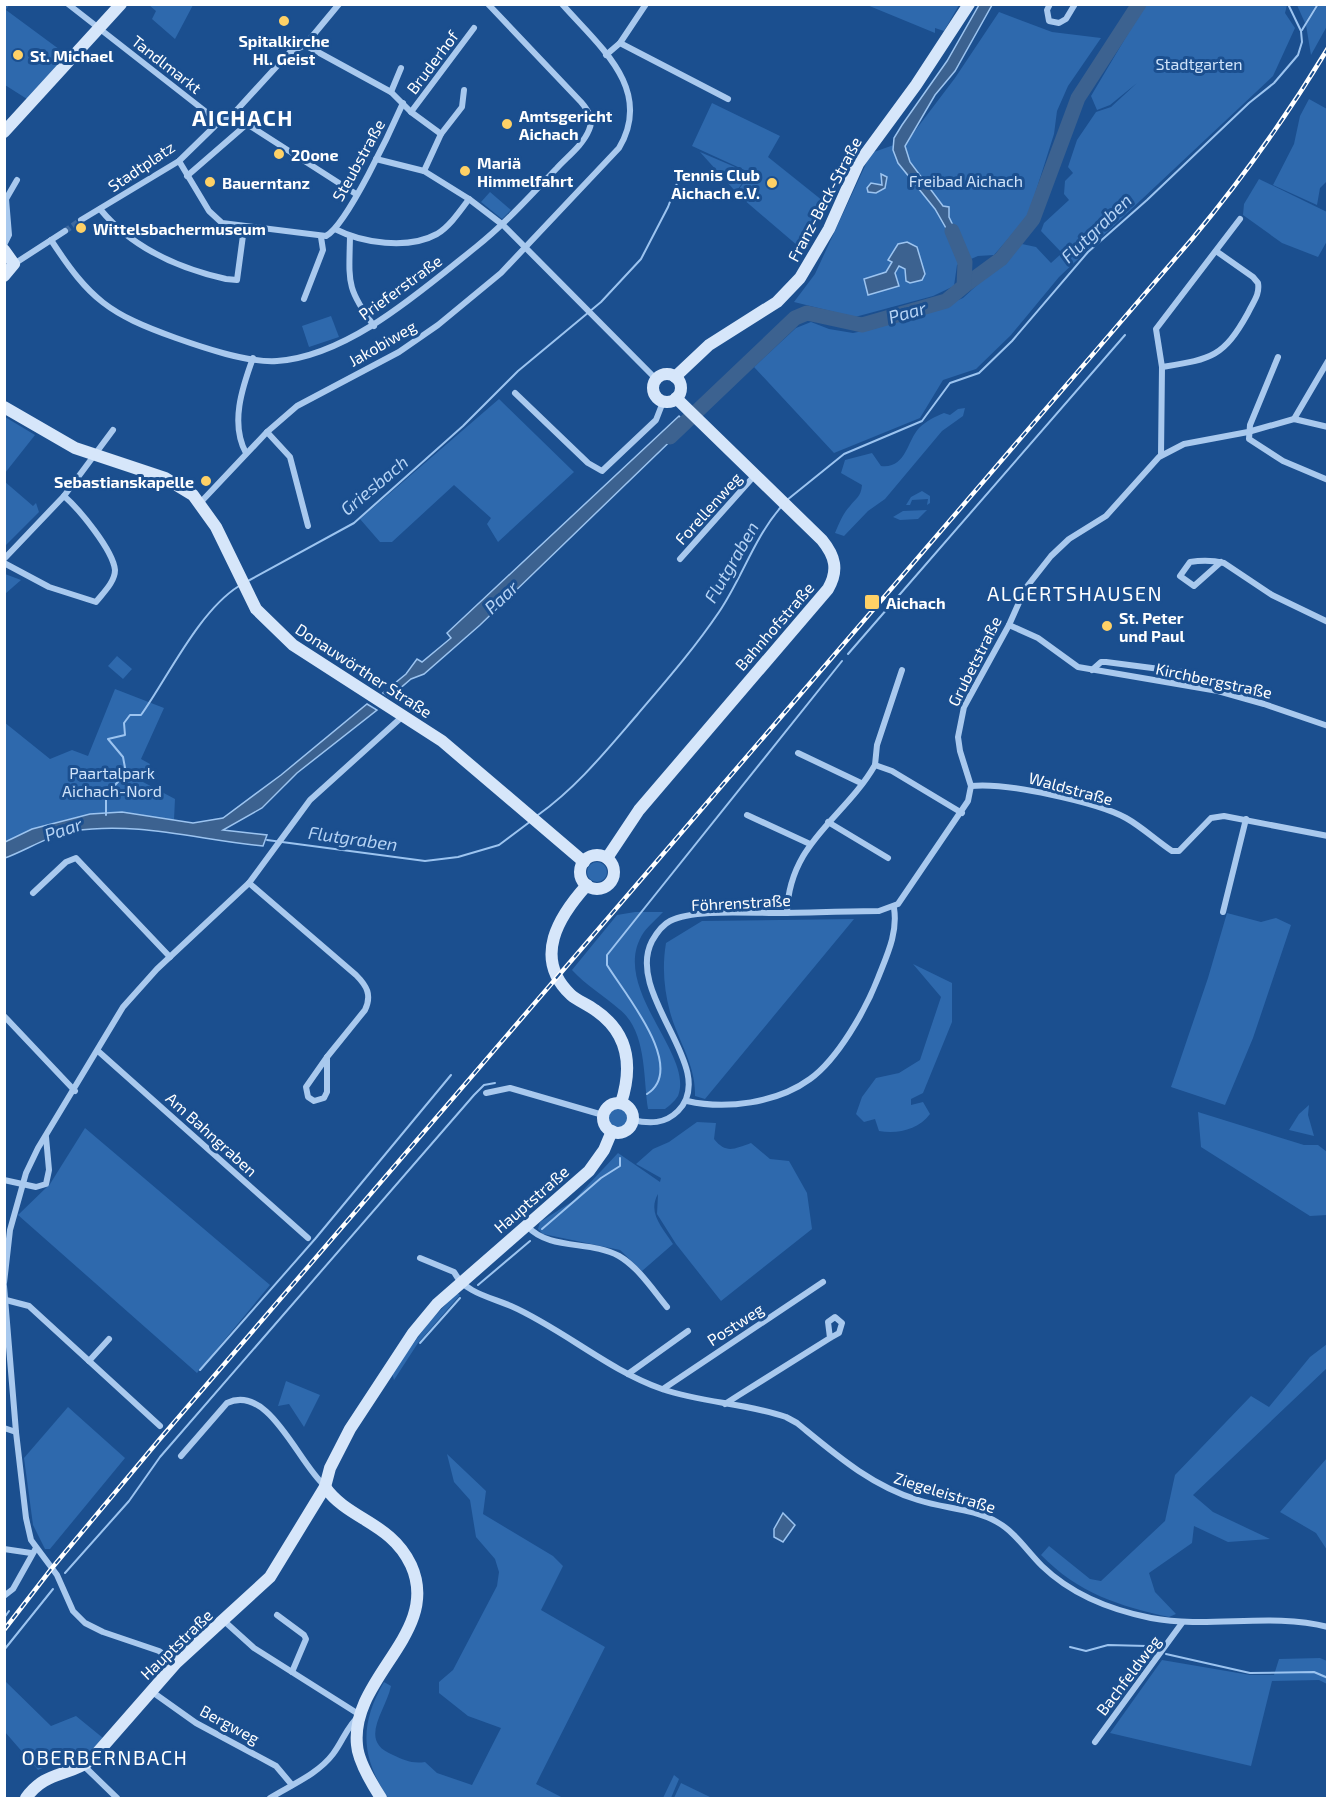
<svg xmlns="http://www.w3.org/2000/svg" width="1332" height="1803" viewBox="0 0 1332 1803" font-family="'Exo 2',sans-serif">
<rect width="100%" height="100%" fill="#1b4f8f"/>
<g fill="#2e69ad">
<path d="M4,5H9L6,10L67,55L27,99L5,85Z"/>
<path d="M149,5H193L175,39L152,19L156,11Z"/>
<path d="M867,5L959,4V5L944,31L935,28V33Z"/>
<path d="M1145,5H1287L1285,13L1295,28L1273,76L1059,277L1011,335L976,369L943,380L920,418L834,453L754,367L796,328L811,322L829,329L853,333L873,329L940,308L963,298L1022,244L1036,247L1051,263L1062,253L1041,231L1044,223L1069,200L1064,194L1065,181L1073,173L1068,167L1077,140L1096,112L1111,107L1137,83L1110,105L1097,110L1091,96Z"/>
<path d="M1297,5H1316L1305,23Z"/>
<path d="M1319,5H1327V26L1311,55L1306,25Z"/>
<path d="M999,12L1052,32L1101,38L1068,86L1057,111L1054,134L1028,216L994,255L978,256L957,265L954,286L933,296L855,317L794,302L815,274L871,153L908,140L955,78Z"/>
<path d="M1309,99L1327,109V181L1320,188L1317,205L1273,185L1294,144L1300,116Z"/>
<path d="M712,103L780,136L768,157L828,205L798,246L736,193L751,173L692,146Z"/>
<path d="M700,152L749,173L736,192Z"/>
<path d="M1259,179L1327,212V241L1318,257L1282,243L1243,215L1244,204Z"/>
<path d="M490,192L511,210L502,219L481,202Z"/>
<path d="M331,316L339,337L309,347L302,326Z"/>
<path d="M499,399L574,472L498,542L487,524L491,518L454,485L392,542H380L360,519Z"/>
<path d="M965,408L963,416L942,431L885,499L868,511L844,536L835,533C839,524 843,513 850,506C856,498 861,497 862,485L841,473L845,460L872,453L881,466C906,469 907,441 919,428C926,421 936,416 944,413L950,415L958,409Z"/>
<path d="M5,417L35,435L5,473Z"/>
<path d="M4,481L33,506L36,503L39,512L5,546Z"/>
<path d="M922,491L930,496V503L927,505L928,499L912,500L910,505H906L911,497Z"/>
<path d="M927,510L918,519L900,520L893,517L903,511Z"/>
<path d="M5,574L21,580L5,594L4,574Z"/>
<path d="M117,656L132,669L123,679L108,666Z"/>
<path d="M115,689L164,708L141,759L150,764L143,782L175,799L174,820C105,808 68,813 5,842L4,722L50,759L72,750L88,756Z"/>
<circle cx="597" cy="872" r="10"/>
<path d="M635,912H663C657,919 649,925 644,932C607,986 695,1054 678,1096C675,1101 669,1106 665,1109H648C643,1076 647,1031 619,1009C603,995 587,986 572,970L617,915Z"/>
<path d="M1227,913L1261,922L1276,918L1291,925L1253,1038L1225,1105L1171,1087L1208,978Z"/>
<path d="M854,919L705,1099L695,1096C696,1065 678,1041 670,1012C664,989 662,967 666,943L702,921Z"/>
<path d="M913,964L952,983V1022L923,1093L911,1099V1105L923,1102L930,1114C918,1130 898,1134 879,1131L875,1119L864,1122L856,1114L862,1097L876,1078L899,1073L920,1060L941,997Z"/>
<path d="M1309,1105L1308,1115L1314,1136L1289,1130L1299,1114Z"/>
<circle cx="618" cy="1118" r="11"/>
<path d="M1198,1112L1304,1145H1318L1327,1152V1215L1310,1216L1201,1147Z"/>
<path d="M697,1122L716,1123L714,1139C726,1154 734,1149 751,1143L770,1159L789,1161L807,1193L812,1229L721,1301L676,1244L657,1214L658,1194C647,1213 663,1228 673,1244L642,1271L620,1250L543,1234L538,1229L540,1222L573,1201L618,1153L660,1182L661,1178L636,1164L653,1149L669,1142Z"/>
<path d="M85,1128L270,1285L197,1373L18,1215L50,1184Z"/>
<path d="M457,1293L460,1295L418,1343L394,1380L392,1373L429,1322Z"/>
<path d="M1327,1344V1368L1193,1495L1213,1512L1270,1539L1228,1542L1194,1526L1192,1543L1149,1573L1155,1592L1176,1614L1169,1617C1119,1606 1078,1593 1041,1555L1049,1546L1090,1579L1101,1581L1165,1521L1175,1475L1251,1396L1269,1407L1310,1357Z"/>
<path d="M286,1381L320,1395L304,1427L289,1404L278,1406Z"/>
<path d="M68,1407L125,1458L50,1549H45L33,1525L24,1458Z"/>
<path d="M447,1454L486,1491L483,1514L553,1556L563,1566L541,1610L605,1647L536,1784L563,1798H388C361,1757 359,1725 384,1682L391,1686C386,1711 357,1741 393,1755C404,1760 412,1764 425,1762L437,1773L472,1785L501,1728L468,1716L439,1693V1682L453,1670L497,1586L499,1572L495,1559L476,1537L470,1500L454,1482Z"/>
<path d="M1327,1458V1550L1316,1533L1280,1512Z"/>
<path d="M1320,1658L1327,1661V1684L1319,1680L1272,1681L1251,1766L1110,1733L1162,1660L1250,1675H1274L1279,1659Z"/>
<path d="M4,1680L51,1726L76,1716L103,1738C90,1752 80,1765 60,1767L56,1762L38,1770L5,1732Z"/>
<path d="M674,1775L679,1779L671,1798H663Z"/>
<path d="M681,1783L712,1798H674Z"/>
</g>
<g fill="#3c6290" stroke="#9cc4f0" stroke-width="1.5">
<path d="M979,5H992L955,71L935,95L905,146L910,162L943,206L949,207V217L963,246L958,249L935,209L898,163L893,150L894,138L902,125L947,61Z"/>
<path d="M881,174L887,177L885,188L876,193L868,192L867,188L871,183L882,185Z"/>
<path d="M907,242L917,247L925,274L922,280L910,283L906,281L905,269L899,266L895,273L899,286L868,295L864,279L886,272L892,262L888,260L898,244Z"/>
<path d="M679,416L687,425L480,625L424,674L411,679L390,697L383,693L406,674L417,659L422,662L451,638L447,633Z"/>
<path d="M367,704L377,710L297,773L262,808L223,830L267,835L263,846C200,840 136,821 74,831C49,835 27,850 5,858V842L32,829L90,814L122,812L193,823L223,818L281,775Z"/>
<path d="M783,1513L795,1525L783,1542L774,1537V1529Z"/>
</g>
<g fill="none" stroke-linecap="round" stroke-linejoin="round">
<g stroke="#9cc4f0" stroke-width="2">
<path d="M1302,30L1318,4"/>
<path d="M787,500L844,454L922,421L950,383L979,373L1012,341L1088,252L1147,200L1249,103L1274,83L1298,55L1302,42L1301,31L1288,4"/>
<path d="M246,582L354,523L463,426L518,371L601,302L641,259L668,207L679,178"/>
<path d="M848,654L1125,335"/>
<path d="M106,815V795L126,773L123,757L108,739L125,735L124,723L130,715H141C168,677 199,611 239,586"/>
<path d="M538,815C577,787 605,752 637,715C665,682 694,649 719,612C742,578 754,538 781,507"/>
<path d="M267,840L425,861L458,857L499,845L531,821"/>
<path d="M647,1094C688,1068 624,993 607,965V955L842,661"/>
<path d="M542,1229L601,1178L620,1166V1158"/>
<path d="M478,1285L530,1241"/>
<path d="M420,1343L460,1298"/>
<path d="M200,1370L315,1239L451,1075"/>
<path d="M65,1573L129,1501L160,1457L474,1095L484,1085L495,1083"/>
<path d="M4,1618L9,1611"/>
<path d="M1070,1647L1086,1651L1108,1645L1147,1646L1155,1650"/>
<path d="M4,1650L53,1589"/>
<path d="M1166,1654L1250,1673L1314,1672L1328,1678"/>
</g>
<g stroke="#3c6290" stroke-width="15">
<path d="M964,286L1001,259L1033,219L1078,98L1139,4"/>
<path d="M670,437L795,318L807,313L862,325L946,301L964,286L965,262L952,231"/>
</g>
<path stroke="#3d69a0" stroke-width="6" stroke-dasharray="6 3" stroke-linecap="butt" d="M65,231L81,220"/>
<g stroke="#a9c9ee" stroke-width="6">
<path d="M68,4L219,122"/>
<path d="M1050,4L1047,10L1049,21L1059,23L1066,19L1075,4"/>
<path d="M620,43L646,4"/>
<path d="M305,45L391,92L411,112L441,134"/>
<path d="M606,55L620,43L728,99"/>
<path d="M391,92L401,68"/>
<path d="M411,112L474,28"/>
<path d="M376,159L424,171L469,199L503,225L656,379"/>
<path d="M179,161L209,211L222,223L326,236C347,225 392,128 403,103"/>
<path d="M424,171L441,134L462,107L464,90"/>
<path d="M187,176L247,124L356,194"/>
<path d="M100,209C132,248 177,268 226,279L237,280L244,228"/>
<path d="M81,220L179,161L219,122L235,112L289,53L305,45L339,4"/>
<path d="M335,229C362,243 408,250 437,234C450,226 460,211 469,199"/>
<path d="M350,237C349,282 346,288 374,326"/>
<path d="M51,240C90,300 109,314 176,338C204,348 248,363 277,361C349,356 422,290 476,247C506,223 530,196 557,168C567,157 583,145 589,130C594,119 588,110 581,102L488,4"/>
<path d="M4,245L9,235L6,199L17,180"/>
<path d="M14,264L65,231"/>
<path d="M304,299L323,250L321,237"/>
<path d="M1278,357L1250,425L1249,439L1283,461L1328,480"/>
<path d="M1162,367C1211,359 1223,358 1248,313C1253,302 1260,295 1258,283L1253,277L1216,251"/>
<path d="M515,393L588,463L602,471L656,420L663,402"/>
<path d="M1294,419L1328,361"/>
<path d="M267,432L290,457L308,526"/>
<path d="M246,453C230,424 242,388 253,358"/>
<path d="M1161,455L1162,367L1156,329L1240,219"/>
<path d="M200,503L267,432L297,406L399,352L438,325L501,273L619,148C654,89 599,46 562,4"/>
<path d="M4,559L64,496L113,430"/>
<path d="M680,559L755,475"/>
<path d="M1221,562L1194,586L1180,576L1190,562C1202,560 1212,560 1224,563L1272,595L1328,622"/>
<path d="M4,563L49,587L96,602C103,593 115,582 115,570C113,550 79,509 64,496"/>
<path d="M1009,625L1038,638L1078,667L1218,691L1264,704L1328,726"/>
<path d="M1092,670L1101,662H1106L1183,672"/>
<path d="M798,753L861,783"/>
<path d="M875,765L877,745L902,670"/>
<path d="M971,786C1005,782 1097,802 1126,818C1142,827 1157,841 1172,851H1179L1211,818L1224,816L1328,836"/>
<path d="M747,815L810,844"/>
<path d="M828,822L888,858"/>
<path d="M249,883L356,975C367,986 372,995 365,1010L327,1057"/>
<path d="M33,893L66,862L76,858L170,957"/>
<path d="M1223,912L1246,819"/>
<path d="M787,913C789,842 844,819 875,765L892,771L962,813"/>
<path d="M4,1016L75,1091"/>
<path d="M98,1051L308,1238"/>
<path d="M327,1057V1092L324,1098L314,1101L308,1097L306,1087Z"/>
<path d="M486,1093L510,1088L603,1115"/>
<path d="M687,1101C726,1110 777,1103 810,1079C838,1059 866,1009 878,978C887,955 898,933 894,908"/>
<path d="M632,1120C650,1124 665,1124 678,1111C720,1069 624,995 652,941C656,934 662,925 670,921C693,909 747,913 774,913C809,913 844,911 879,911L898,904L968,801L971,786L960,751L958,737L964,707L1009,625L1025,589L1051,556L1069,539L1106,516L1159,457L1184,444L1248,432L1294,419L1328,427"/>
<path d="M4,1180L36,1187L46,1184L49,1170L46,1137"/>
<path d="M527,1226C550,1251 590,1240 619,1256C638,1267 653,1290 667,1307"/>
<path d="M420,1258L454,1272C465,1293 490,1297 511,1306C563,1329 608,1370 662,1389C702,1403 746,1403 786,1417L797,1423C835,1454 870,1485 918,1500C945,1509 972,1508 997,1522C1015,1532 1027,1551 1042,1566C1072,1595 1111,1610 1151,1618C1210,1629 1270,1612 1328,1627"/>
<path d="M4,1283L10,1230L26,1173L38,1148L123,1007L157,969L249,883L310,800L403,716"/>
<path d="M4,1286L16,1432L26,1518L31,1540L57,1575L73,1611L85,1623L103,1632L159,1651L176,1663"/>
<path d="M6,1300L29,1306L160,1426"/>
<path d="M89,1361L109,1339"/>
<path d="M628,1374L688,1331"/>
<path d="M663,1389L823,1282"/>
<path d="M725,1404L739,1395L830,1338L839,1333L842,1323L835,1317L828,1322L830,1338"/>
<path d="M4,1428L16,1432"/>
<path d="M181,1456L227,1403C269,1383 298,1463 325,1486"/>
<path d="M4,1549L31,1553"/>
<path d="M4,1596L13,1589L36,1548"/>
<path d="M277,1615L304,1635L306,1639L292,1672"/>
<path d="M223,1620L254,1648L360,1715C347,1726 343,1741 333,1754C318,1774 291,1785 270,1798"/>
<path d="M151,1691L196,1723L276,1766L292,1785"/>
<path d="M1095,1742L1182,1623"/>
<path d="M83,1765L117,1798"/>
</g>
<g stroke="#d6e6fa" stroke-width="12">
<path d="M4,132L121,4"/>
<path d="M4,250L14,264L4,276"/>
<circle cx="667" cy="388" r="14"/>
<path d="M675,377L709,345L777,302L800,278L829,229L858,164L916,85L969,4"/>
<path d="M4,407L75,448L165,478L193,495L216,527L256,609L293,645L442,741L584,862"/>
<circle cx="597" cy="872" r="17"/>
<path d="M607,858L639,810L828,589C839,570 835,556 822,540L676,398"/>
<path d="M587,885C559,916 532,958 571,995C578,1001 587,1004 595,1010C629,1033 633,1066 621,1103"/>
<circle cx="618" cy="1118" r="15"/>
<path d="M325,1487C348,1520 391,1522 411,1565C442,1633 350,1677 357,1745C358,1761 372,1784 381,1798"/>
<path d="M26,1798C45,1771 67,1777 91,1760L176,1663L270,1577L325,1487L330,1468L350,1429L413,1333L437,1304L589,1171L604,1150L612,1131"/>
</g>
<defs>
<path id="rail" d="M4,1630L52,1568L159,1440L1192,239C1243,178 1287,116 1328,48"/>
</defs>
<use href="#rail" stroke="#fff" stroke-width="4.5"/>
<use href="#rail" stroke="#1b4f8f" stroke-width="2" stroke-dasharray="7" stroke-linecap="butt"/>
</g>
<g fill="#ffd166" stroke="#1b4f8f" stroke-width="2">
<circle cx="284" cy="21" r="6"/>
<circle cx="18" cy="55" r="6"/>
<circle cx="507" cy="124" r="6"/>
<circle cx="279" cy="154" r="6"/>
<circle cx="465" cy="171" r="6"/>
<circle cx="210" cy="182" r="6"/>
<circle cx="772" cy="183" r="6"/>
<circle cx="81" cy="228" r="6"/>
<circle cx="206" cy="481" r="6"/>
<rect x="864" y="594" width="16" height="16" rx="3"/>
<circle cx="1107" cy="626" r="6"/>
</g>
<g text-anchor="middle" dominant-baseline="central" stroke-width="6" stroke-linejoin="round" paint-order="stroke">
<g font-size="16" font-weight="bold" fill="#fff" stroke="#1b4f8f" text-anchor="start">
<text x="284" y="40" text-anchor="middle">Spitalkirche<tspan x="284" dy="18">Hl. Geist</tspan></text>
<text x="30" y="55">St. Michael</text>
<text x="519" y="115">Amtsgericht<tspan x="519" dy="18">Aichach</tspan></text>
<text x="291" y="154">20one</text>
<text x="477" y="162">Mariä<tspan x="477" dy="18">Himmelfahrt</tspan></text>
<text x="760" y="174" text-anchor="end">Tennis Club<tspan x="760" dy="18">Aichach e.V.</tspan></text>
<text x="222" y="182">Bauerntanz</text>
<text x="93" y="228">Wittelsbachermuseum</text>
<text x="194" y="481" text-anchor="end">Sebastianskapelle</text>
<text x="886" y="602">Aichach</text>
<text x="1119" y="617">St. Peter<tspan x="1119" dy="18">und Paul</tspan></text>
</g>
<g font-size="16" fill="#fff" stroke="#1b4f8f">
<text transform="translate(432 62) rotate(-53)">Bruderhof</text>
<text transform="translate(167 64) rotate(38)">Tandlmarkt</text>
<text transform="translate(358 160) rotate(-61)">Steubstraße</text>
<text transform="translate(141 166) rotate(-34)">Stadtplatz</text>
<text transform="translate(824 199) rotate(-62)">Franz-Beck-Straße</text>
<text transform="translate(400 287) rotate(-36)">Prieferstraße</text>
<text transform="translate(382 343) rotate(-30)">Jakobiweg</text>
<text transform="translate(708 508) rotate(-48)">Forellenweg</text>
<text transform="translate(774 626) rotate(-49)">Bahnhofstraße</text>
<text transform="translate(974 661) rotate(-63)">Grubetstraße</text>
<text transform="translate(364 670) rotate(33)">Donauwörther Straße</text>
<text transform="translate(1214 680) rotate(12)">Kirchbergstraße</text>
<text transform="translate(1071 788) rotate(15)">Waldstraße</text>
<text transform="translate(741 902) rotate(-3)">Föhrenstraße</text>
<text transform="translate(212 1134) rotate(42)">Am Bahngraben</text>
<text transform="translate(531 1199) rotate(-41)">Hauptstraße</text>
<text transform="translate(735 1324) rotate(-33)">Postweg</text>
<text transform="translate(945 1492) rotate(17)">Ziegeleistraße</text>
<text transform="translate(176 1644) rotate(-44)">Hauptstraße</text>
<text transform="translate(1128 1675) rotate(-53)">Bachfeldweg</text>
<text transform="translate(230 1724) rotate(28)">Bergweg</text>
</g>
<g font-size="16" fill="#cfe3fa" stroke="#1b4f8f">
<text x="1199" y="63">Stadtgarten</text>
<text x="966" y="180">Freibad Aichach</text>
<text x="112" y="772">Paartalpark<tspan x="112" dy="18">Aichach-Nord</tspan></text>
</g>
<g font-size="18" font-style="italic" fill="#b5d3f5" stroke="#1b4f8f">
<text transform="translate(1096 228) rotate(-44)">Flutgraben</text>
<text transform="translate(907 312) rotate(-16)">Paar</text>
<text transform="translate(374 485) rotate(-40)">Griesbach</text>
<text transform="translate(731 562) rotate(-60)">Flutgraben</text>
<text transform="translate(501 597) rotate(-43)">Paar</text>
<text transform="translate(63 829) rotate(-19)">Paar</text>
<text transform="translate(353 838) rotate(8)">Flutgraben</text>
</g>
<g font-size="20" letter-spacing="1.5" fill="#fff" stroke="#1b4f8f">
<text x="1075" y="593">ALGERTSHAUSEN</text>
<text x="105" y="1757">OBERBERNBACH</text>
</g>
<g font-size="22" font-weight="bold" letter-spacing="1.5" fill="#fff" stroke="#1b4f8f">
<text x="243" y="117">AICHACH</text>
</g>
</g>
<rect width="1332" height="1803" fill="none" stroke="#ffffff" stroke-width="12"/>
</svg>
